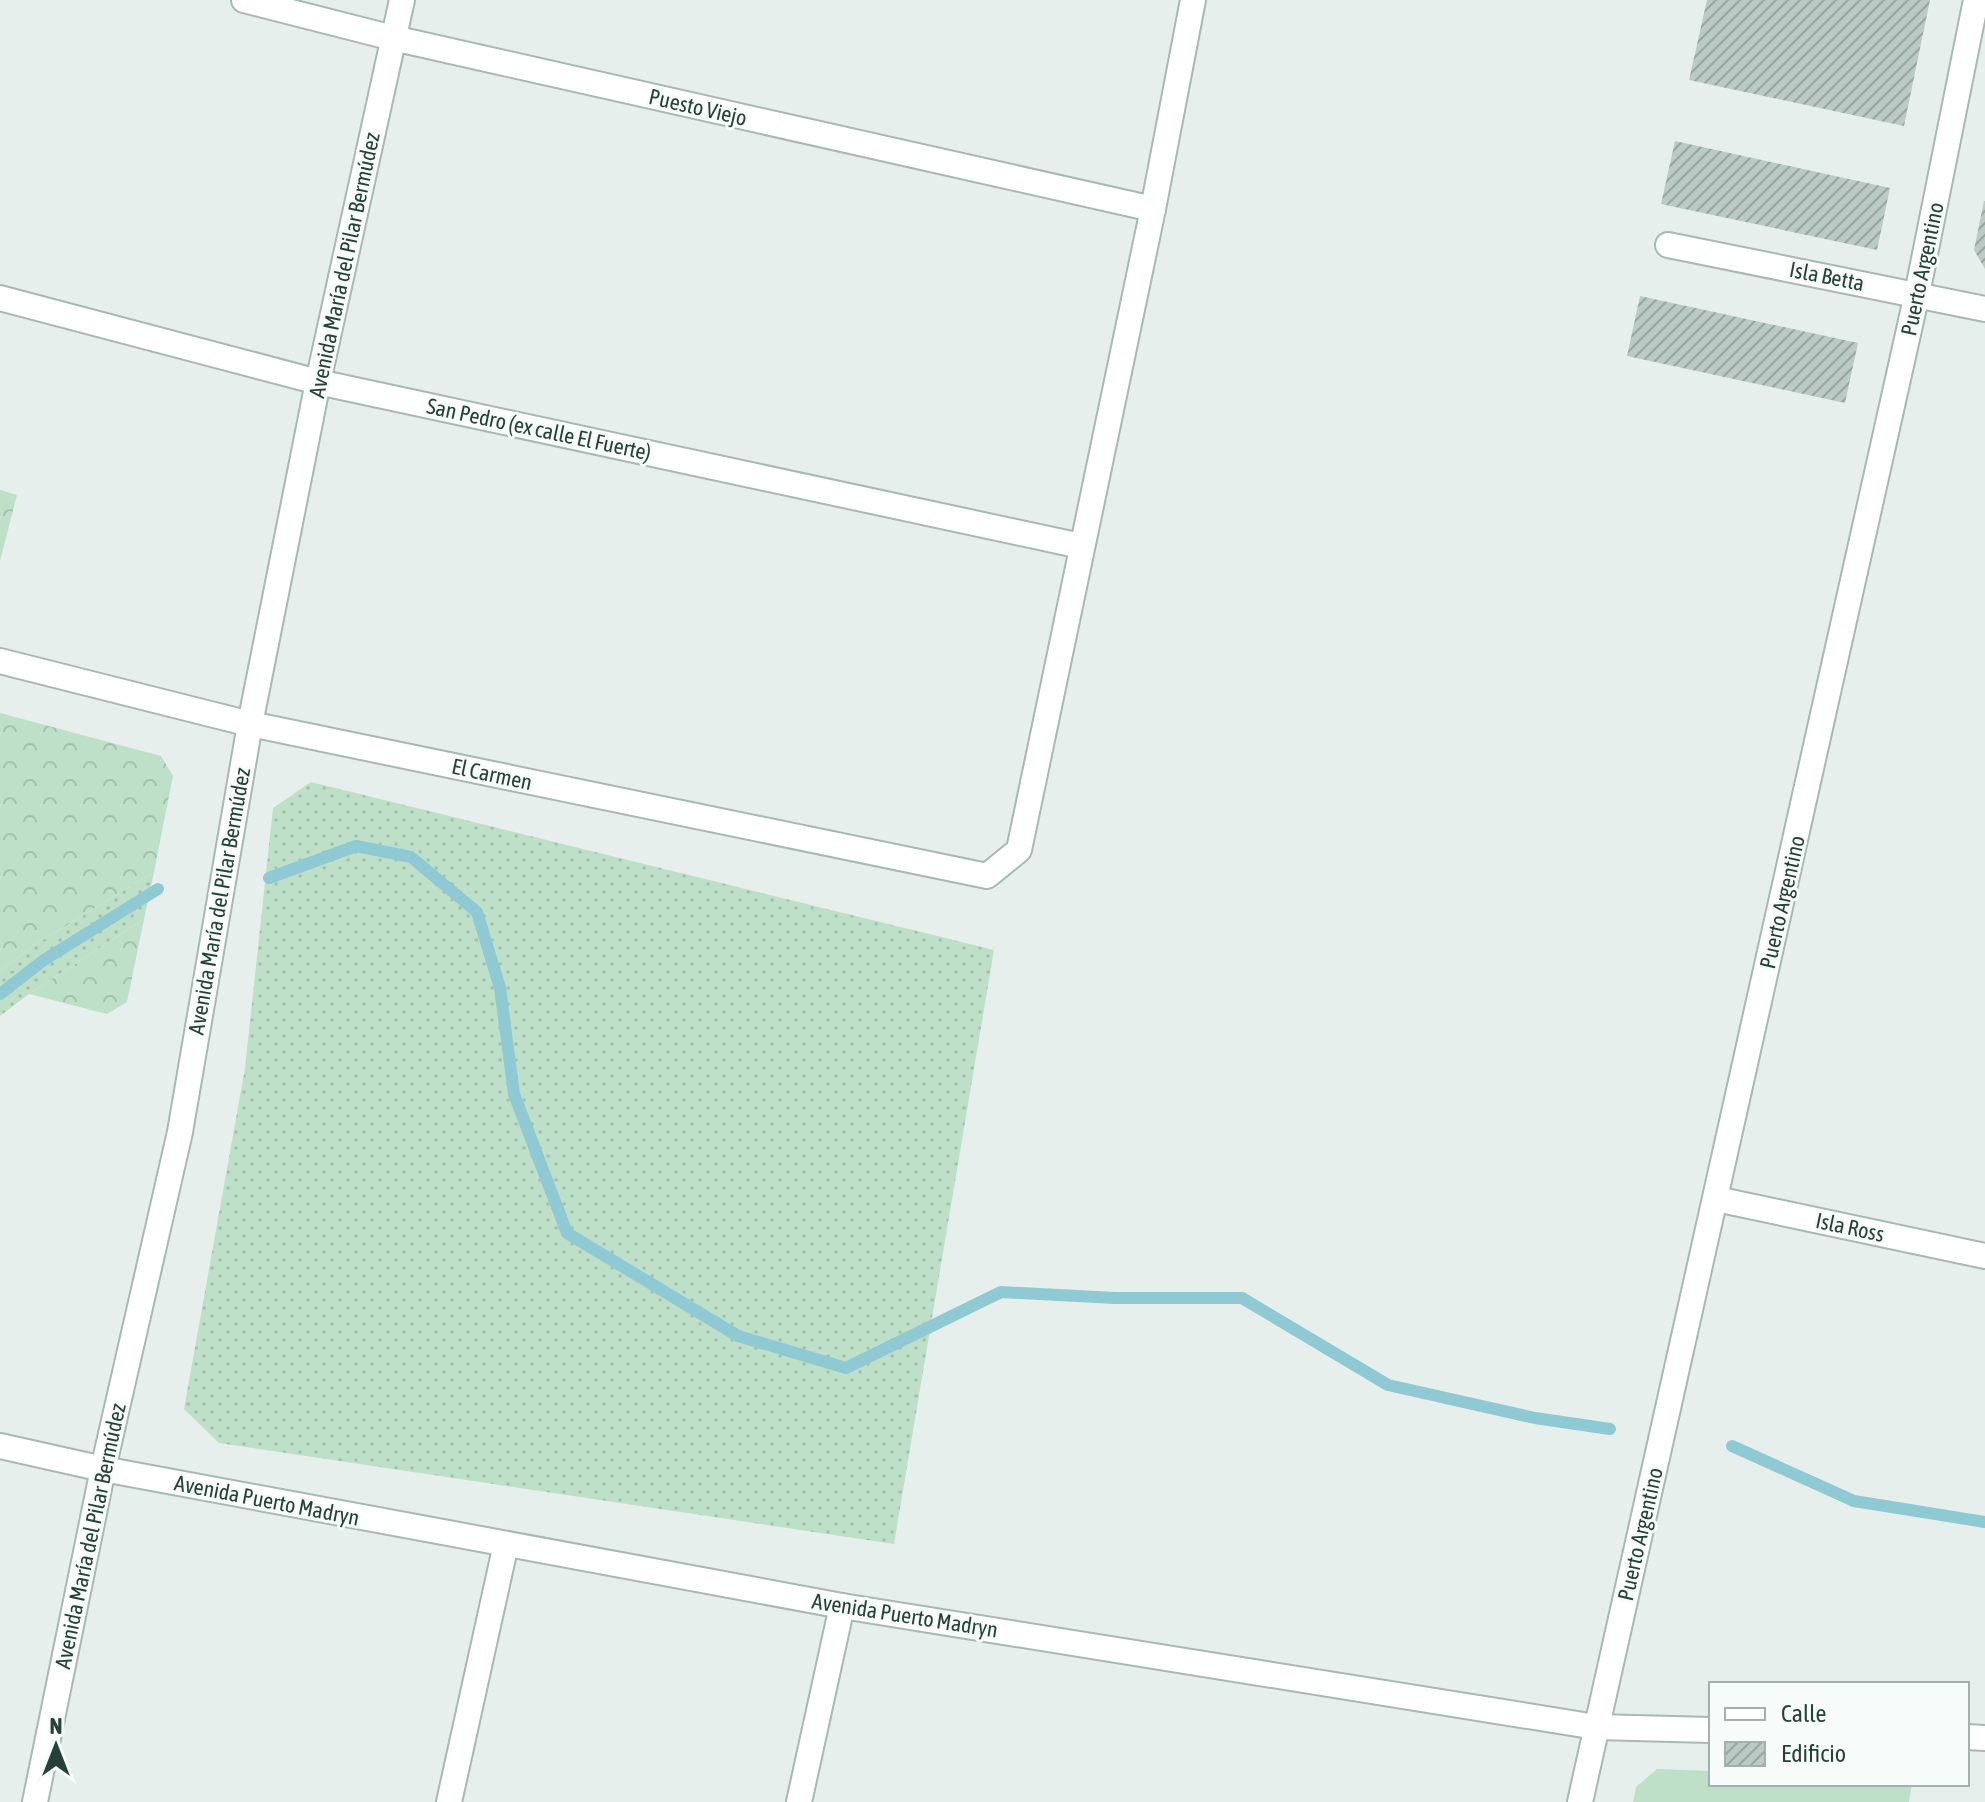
<svg xmlns="http://www.w3.org/2000/svg" width="1985" height="1802" viewBox="0 0 1985 1802" font-family="'Asap Condensed',sans-serif">
<defs>
<pattern id="grass-dots" width="8" height="8" patternUnits="userSpaceOnUse" patternTransform="scale(2)"><rect width="8" height="8" fill="#bfe0c8"/><path d="M2 2h.1M6 6h.1" fill="none" stroke="#a4c1ad" stroke-width="1.8" stroke-linecap="round"/></pattern>
<pattern id="forest-crowns" width="20" height="18" patternUnits="userSpaceOnUse" patternTransform="scale(2)"><rect width="20" height="18" fill="#bfe0c8"/><path d="M2 6a3 3 0 1 1 6 0M12 15a3 3 0 1 1 6 0" fill="none" stroke="#a4c1ad"/></pattern>
<pattern id="building-hatch" width="6" height="6" patternUnits="userSpaceOnUse" patternTransform="scale(2)"><rect width="6" height="6" fill="#bbcac4"/><path d="M-1 1l2-2M0 6l6-6M5 7l2-2" fill="none" stroke="#98a6a0"/></pattern>
</defs>
<rect width="100%" height="100%" fill="#e6efeb"/>
<g fill="url(#grass-dots)">
<path d="M311,782L994,950L894,1544L219,1443L184,1409L245,1068L273,808Z"/>
<path d="M154,872L144,919L29,994L0,1016V971L36,944Z"/>
</g>
<g fill="url(#forest-crowns)">
<path d="M0,490L17,495L0,561Z"/>
<path d="M0,713L161,756L173,776L154,872L36,944L0,971Z"/>
<path d="M144,919L127,1002L107,1014L29,994Z"/>
</g>
<path fill="#bfe0c8" d="M1657,1769L1711,1771V1784H1912L1909,1802H1633L1636,1787Z"/>
<g fill="none" stroke-linecap="round" stroke-linejoin="round">
<g stroke="#8ec9d4" stroke-width="12">
<path d="M269,878L356,846L411,857L477,912L500,988L514,1094L567,1233L738,1336L846,1368L1001,1292L1115,1298H1242L1388,1385L1535,1418L1610,1429"/>
<path d="M0,994L44,960L158,889"/>
<path d="M1732,1446L1854,1501L1985,1522"/>
</g>
</g>
<g fill="url(#building-hatch)">
<path d="M1707,0H1930L1904,126L1689,80Z"/>
<path d="M1675,141L1890,188L1877,250L1661,204Z"/>
<path d="M1984,201H1985V269L1974,250Z"/>
<path d="M1640,296L1858,343L1845,403L1627,356Z"/>
</g>
<g fill="none" stroke-linecap="round" stroke-linejoin="round">
<defs>
<g id="minor">
<path d="M244,0L393,38L1153,209"/>
<path d="M1668,245L1985,309"/>
<path d="M0,298L318,382L1081,546"/>
<path d="M0,661L250,724L987,876L1019,850L1153,209L1193,0"/>
<path d="M1716,1199L1985,1256"/>
<path d="M0,1446L103,1469L842,1606L1596,1727L1711,1730"/>
<path d="M1967,1737L1985,1738"/>
<path d="M35,1802L103,1469"/>
<path d="M449,1802L506,1544"/>
<path d="M799,1802L842,1606"/>
<path d="M1580,1802L1917,294L1976,0"/>
</g>
<path id="tertiary" d="M103,1469L180,1132L250,724L318,382L402,0"/>
</defs>
<use href="#minor" stroke="#a8b8b2" stroke-width="28"/>
<use href="#tertiary" stroke="#a8b8b2" stroke-width="28"/>
<use href="#minor" stroke="#fff" stroke-width="24"/>
<use href="#tertiary" stroke="#fff" stroke-width="24"/>
</g>
<g text-anchor="middle" dominant-baseline="central" stroke-width="6" stroke-linejoin="round" paint-order="stroke">
<g font-size="22" fill="#24423a" stroke="#f7fbf9">
<text transform="translate(698 107) rotate(13)">Puesto Viejo</text>
<text transform="translate(344 265) rotate(-78)">Avenida María del Pilar Bermúdez</text>
<text transform="translate(1922 269) rotate(-78)">Puerto Argentino</text>
<text transform="translate(1827 276) rotate(11)">Isla Betta</text>
<text transform="translate(539 429) rotate(12)">San Pedro (ex calle El Fuerte)</text>
<text transform="translate(492 774) rotate(12)">El Carmen</text>
<text transform="translate(219 901) rotate(-80)">Avenida María del Pilar Bermúdez</text>
<text transform="translate(1782 902) rotate(-77)">Puerto Argentino</text>
<text transform="translate(1850 1227) rotate(12)">Isla Ross</text>
<text transform="translate(267 1500) rotate(11)">Avenida Puerto Madryn</text>
<text transform="translate(1640 1534) rotate(-77)">Puerto Argentino</text>
<text transform="translate(90 1536) rotate(-78)">Avenida María del Pilar Bermúdez</text>
<text transform="translate(905 1615) rotate(9)">Avenida Puerto Madryn</text>
</g>
</g>
<rect x="1709" y="1682" width="260" height="104" fill="#f7fbf9" stroke="#a3b1ad" stroke-width="2"/>
<rect x="1725" y="1708" width="40" height="12" fill="#ffffff" stroke="#a3b1ad" stroke-width="2"/>
<text x="1781" y="1722" font-size="24" fill="#24423a">Calle</text>
<rect x="1725" y="1742" width="40" height="24" fill="url(#building-hatch)" stroke="#a3b1ad" stroke-width="2"/>
<text x="1781" y="1762" font-size="24" fill="#24423a">Edificio</text>
<g transform="translate(56 1746)" stroke="#f7fbf9" stroke-width="6" paint-order="stroke">
<path d="M0-6L14 30L0 20L-14 30Z" fill="#24423a"/>
<text y="-12" font-size="22" font-weight="bold" text-anchor="middle" fill="#24423a">N</text>
</g>
</svg>
